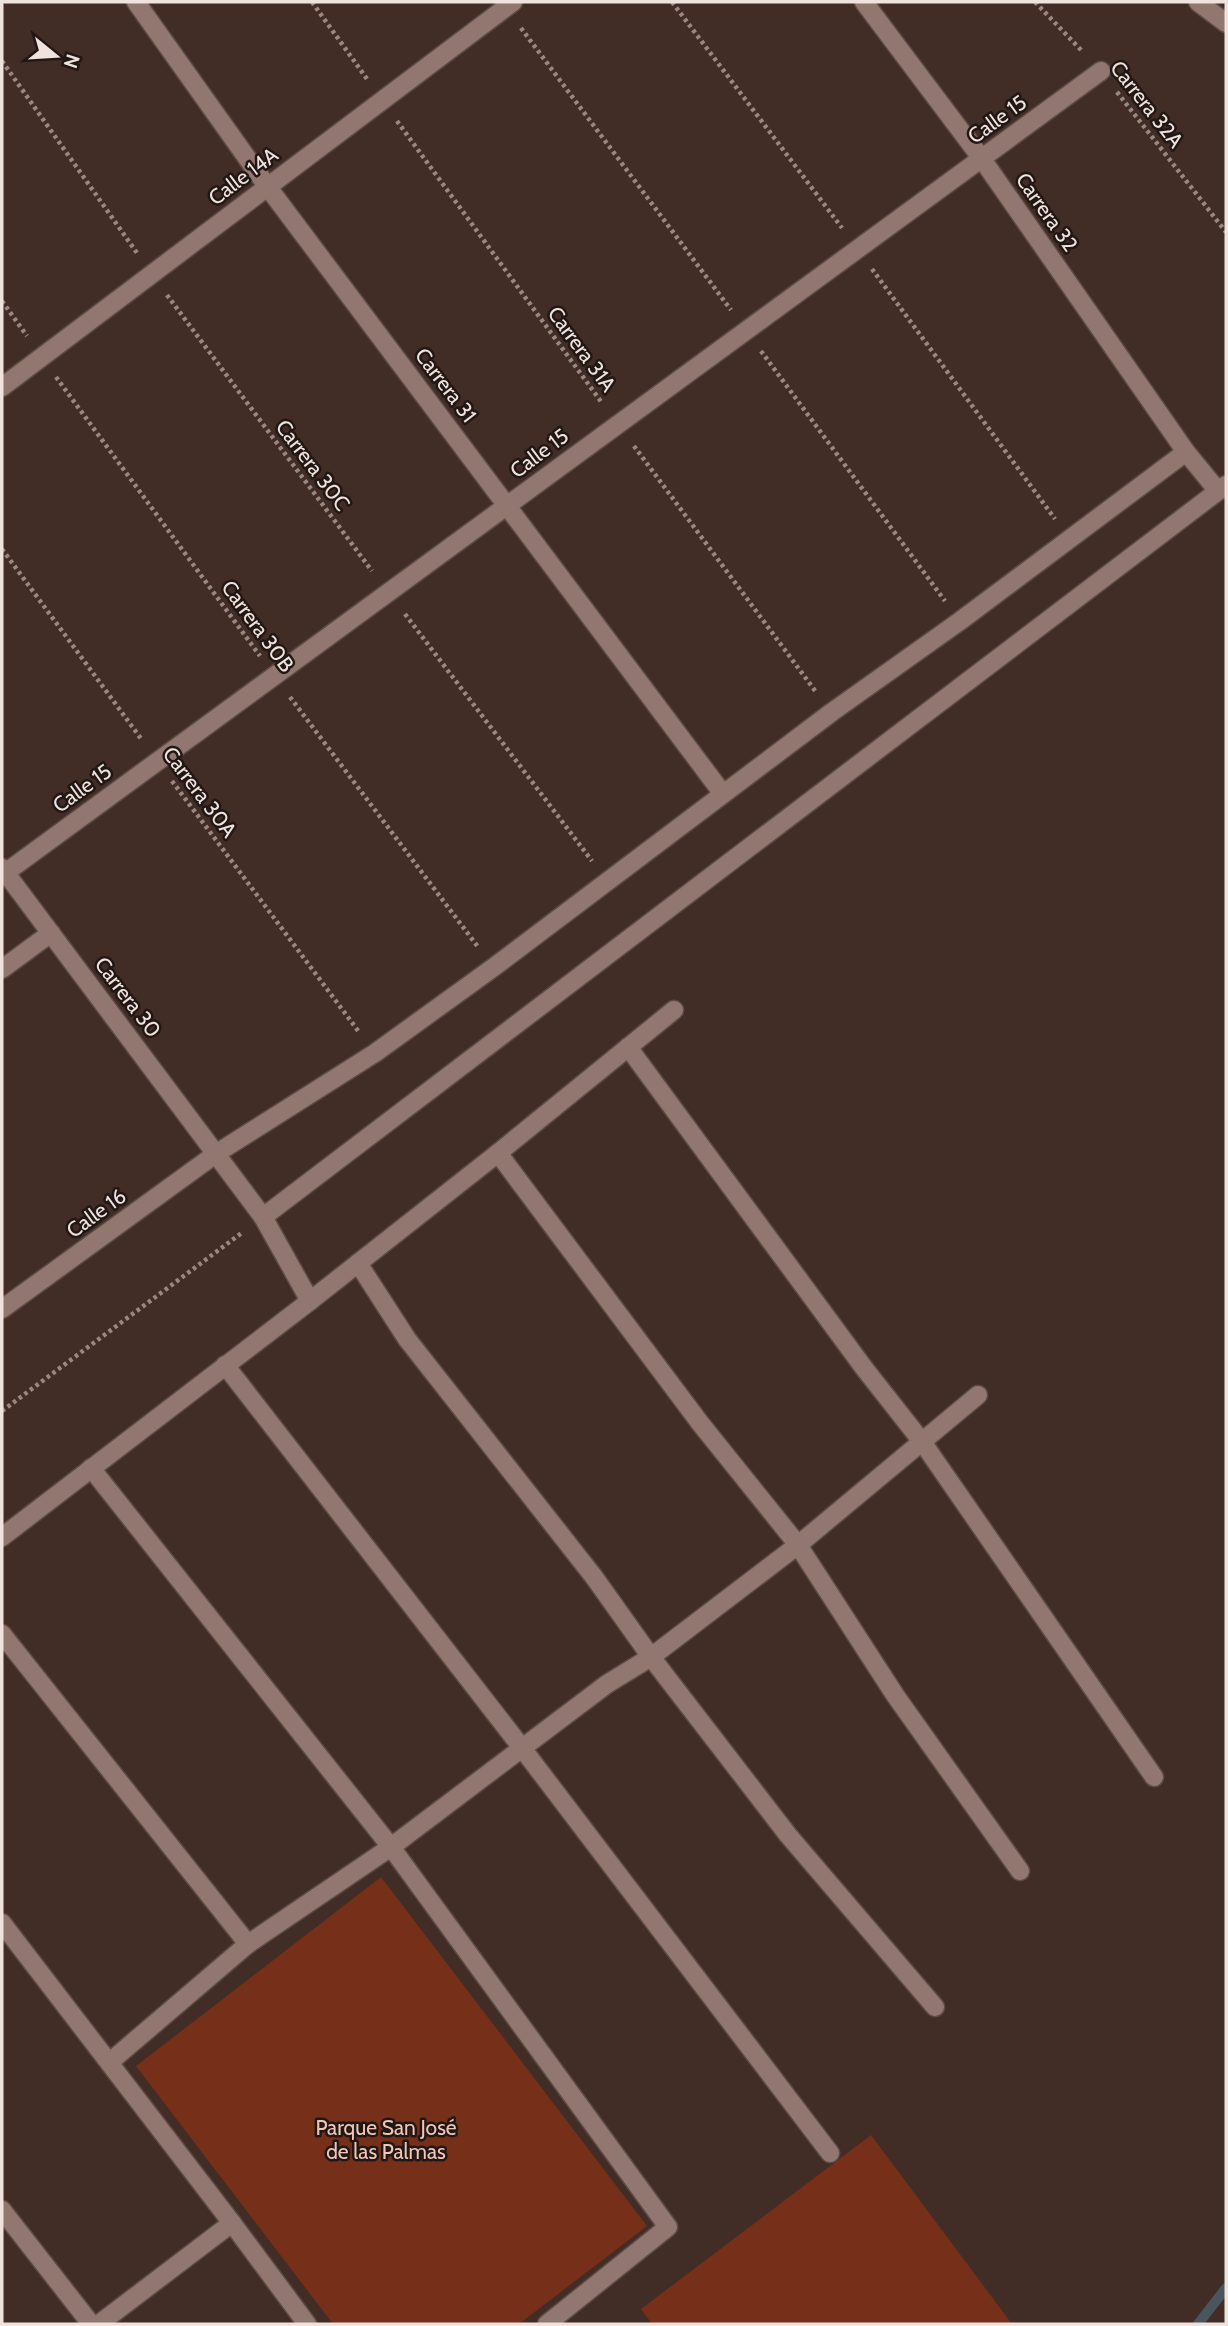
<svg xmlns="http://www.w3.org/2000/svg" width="1228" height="2326" viewBox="0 0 1228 2326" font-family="Cabin,sans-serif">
<rect width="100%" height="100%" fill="#422c26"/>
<g fill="#762f18">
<path d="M381,1877L647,2226L519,2324H333L136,2066Z"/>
<path d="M871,2135L1012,2324H652L641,2309Z"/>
</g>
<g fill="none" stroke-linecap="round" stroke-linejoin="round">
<path stroke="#49565f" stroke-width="10" d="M1198,2324L1226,2288"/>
<defs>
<g id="minor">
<path d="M136,2L267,186L723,794"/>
<path d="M864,2L982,159L1186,452L1218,491"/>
<path d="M1198,2L1226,23"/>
<path d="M2,387L513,2"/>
<path d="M2,868L263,1217L310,1301"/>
<path d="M5,873L1101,71"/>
<path d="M2,969L51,933"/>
<path d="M628,1047L864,1368L923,1443L1154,1777"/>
<path d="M498,1153L700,1423L798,1545L895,1695L1020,1871"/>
<path d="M263,1217L1226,485"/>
<path d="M358,1263L407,1339L594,1577L651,1657L788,1835L935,2007"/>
<path d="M2,1309L217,1153L375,1053L494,967L832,712L960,621L1186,452"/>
<path d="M225,1365L522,1748L830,2153"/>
<path d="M91,1468L391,1847L668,2227L547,2324"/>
<path d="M2,1537L310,1301L498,1153L674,1010"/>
<path d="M2,1634L248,1944"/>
<path d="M2,1923L232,2223L99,2324"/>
<path d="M111,2061L248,1944L391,1847L607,1684L651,1657L798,1545L978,1395"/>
<path d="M2,2210L91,2324"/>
<path d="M232,2223L307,2324"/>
</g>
</defs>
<use href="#minor" stroke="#5c4a44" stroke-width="21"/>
<g stroke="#998781" stroke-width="4.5" stroke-dasharray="3.5 3.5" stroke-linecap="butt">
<path d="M312,2L367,79"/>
<path d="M672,2L842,228"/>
<path d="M1035,2L1082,51"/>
<path d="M521,28L731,310"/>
<path d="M2,61L137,253"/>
<path d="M1117,92L1226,232"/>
<path d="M397,121L602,403"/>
<path d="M872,269L1055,519"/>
<path d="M167,295L372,571"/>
<path d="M2,301L27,336"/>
<path d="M761,351L945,601"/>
<path d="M56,377L260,656"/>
<path d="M634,446L816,692"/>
<path d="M2,549L142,740"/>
<path d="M405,614L592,861"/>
<path d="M290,697L478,947"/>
<path d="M172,781L359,1032"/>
<path d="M2,1411L243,1232"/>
</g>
<use href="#minor" stroke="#91776f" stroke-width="18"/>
</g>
<g text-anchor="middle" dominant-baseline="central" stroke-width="5" stroke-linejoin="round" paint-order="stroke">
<g font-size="21" fill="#f0e2dd" stroke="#211714">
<text transform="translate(1147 104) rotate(52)">Carrera 32A</text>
<text transform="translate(997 119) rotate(-36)">Calle 15</text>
<text transform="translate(243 176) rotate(-37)">Calle 14A</text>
<text transform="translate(1047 212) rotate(55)">Carrera 32</text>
<text transform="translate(582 349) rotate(54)">Carrera 31A</text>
<text transform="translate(446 385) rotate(53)">Carrera 31</text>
<text transform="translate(539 453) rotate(-37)">Calle 15</text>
<text transform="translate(313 465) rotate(53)">Carrera 30C</text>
<text transform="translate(258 626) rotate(54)">Carrera 30B</text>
<text transform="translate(82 788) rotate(-36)">Calle 15</text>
<text transform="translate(200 792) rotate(53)">Carrera 30A</text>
<text transform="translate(128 997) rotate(53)">Carrera 30</text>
<text transform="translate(96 1213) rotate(-36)">Calle 16</text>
</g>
<g font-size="21" fill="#f1c5b7" stroke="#211714">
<text x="386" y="2127">Parque San José<tspan x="386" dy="24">de las Palmas</tspan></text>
</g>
</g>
<rect width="1228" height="2326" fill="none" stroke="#f0e2dd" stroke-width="7"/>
<g transform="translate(56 56) rotate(108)" stroke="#211714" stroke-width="5" paint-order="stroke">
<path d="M0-5L12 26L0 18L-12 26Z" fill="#f0e2dd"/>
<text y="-10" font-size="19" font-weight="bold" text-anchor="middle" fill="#f0e2dd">N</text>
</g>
</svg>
